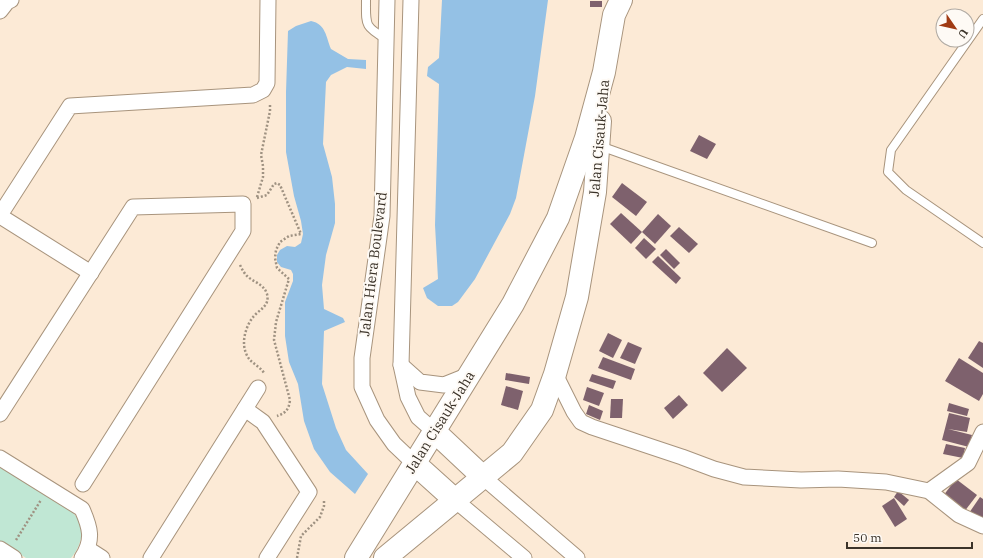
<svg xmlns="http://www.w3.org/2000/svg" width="983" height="558" viewBox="0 0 983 558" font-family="'IBM Plex Serif',serif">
<rect width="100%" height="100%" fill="#fcead6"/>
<path fill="#c0e7d4" d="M0,466L73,513C75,515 78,518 80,521C85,533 79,549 71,558H26L0,541Z"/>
<g fill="#94c1e5">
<path d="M442,0H548L535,96L516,198L510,214L475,279L458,302L452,306H438L427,298L423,288L438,279L435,225L439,84L427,76L428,67L439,58Z"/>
<path d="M311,21C326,24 326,37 331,49L348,59L366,60V69L347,67L331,75L326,82L323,144L332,177L335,204V223L326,255L322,285L324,309L343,318L345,322L324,331L322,384L336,428L346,450L368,474L355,494L330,472L314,449L304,421L298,384L289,362L285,336V302L293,281V274L291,270L281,267L277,262V255L280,250L287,246L295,247L301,243L303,234L301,221L294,196L286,152V92L288,31L296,26Z"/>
</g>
<g fill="#7e616d">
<rect x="590" y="1" width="12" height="6"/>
<path d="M699,135L716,144L707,159L690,151Z"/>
<path d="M622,183L647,202L636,216L612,197Z"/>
<path d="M621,213L642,232L631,244L610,224Z"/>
<path d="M658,214L671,226L655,244L642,232Z"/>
<path d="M679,227L698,244L689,253L670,236Z"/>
<path d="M644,238L656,249L646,259L635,248Z"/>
<path d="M666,249L680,263L674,269L660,255Z"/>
<path d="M658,256L681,278L676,284L652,262Z"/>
<path d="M608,333L622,340L613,358L599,351Z"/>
<path d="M979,341L983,343V368L968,358Z"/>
<path d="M628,342L642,348L635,364L620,358Z"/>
<path d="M727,348L747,368L722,392L703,373Z"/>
<path d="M603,357L635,369L631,380L598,368Z"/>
<path d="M959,358L983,373V394L979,401L945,381Z"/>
<path d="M506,373L530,377L529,384L505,380Z"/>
<path d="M592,374L616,381L613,389L589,381Z"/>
<path d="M506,386L523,391L518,410L501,405Z"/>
<path d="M587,387L604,393L599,406L583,400Z"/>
<path d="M679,395L688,405L673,419L664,408Z"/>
<path d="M611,399H623L622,418H610Z"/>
<path d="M949,403L969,409L967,416L947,411Z"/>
<path d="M589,405L603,411L600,420L586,414Z"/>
<path d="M949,413L970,418L967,432L948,429L972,435L969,447L942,440Z"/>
<path d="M946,444L965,448L963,458L943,454Z"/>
<path d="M956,479L977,495L964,512L943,496Z"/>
<path d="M898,491L909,500L904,506L894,497Z"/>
<path d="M980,497L983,499V522L969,513Z"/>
<path d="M894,498L907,519L895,527L882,506Z"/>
</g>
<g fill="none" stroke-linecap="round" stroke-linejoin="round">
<defs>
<g id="service">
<path d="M366,0C366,25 364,26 386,39"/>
<path d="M983,19L891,150L888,172L906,190L983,243"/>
<path d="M600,146L872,243"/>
</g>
<g id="minor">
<path d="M387,0L382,216L362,358V387L377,420L394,444L414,463"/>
<path d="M411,0L401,365L408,397L418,417L434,431"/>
<path d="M0,11L7,2L11,0"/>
<path d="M0,215L70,106L253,95L263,90L267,83L268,0"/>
<path d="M0,216L91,273"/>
<path d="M401,365L420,382L444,385L469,375"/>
<path d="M555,374L574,412L581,422L592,427L682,457L714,469L744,477L801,480L838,479L886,482L929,491L959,515L983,526"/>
<path d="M245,409L263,422L309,492L267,558"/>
<path d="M0,414L133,207L243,204V231L83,484"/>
<path d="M0,458L82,509C90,527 94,540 82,558"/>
<path d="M483,477L577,558"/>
<path d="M929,491L968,463L983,432"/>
<path d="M455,500L524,558"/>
<path d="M0,549L14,558"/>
<path d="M88,549L102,558"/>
<path d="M151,558L258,388"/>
</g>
<g id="secondary">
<path d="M434,431L483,477"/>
<path d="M414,463L455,500"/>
</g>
<g id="primary">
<path d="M356,558L513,304L558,218L586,138L604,72L614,15L621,0"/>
<path d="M385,558L512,453L542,410L555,374L577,297L595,192L600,121"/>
</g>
</defs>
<use href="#service" stroke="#a8947d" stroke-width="10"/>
<use href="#minor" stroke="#a8947d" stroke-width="17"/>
<use href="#secondary" stroke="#a8947d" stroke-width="24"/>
<use href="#primary" stroke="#a8947d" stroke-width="24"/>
<g stroke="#9f9282" stroke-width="2.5" stroke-dasharray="2 2" stroke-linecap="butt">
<path d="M257,197L263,177V166L261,155L270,111V104"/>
<path d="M257,198L267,195L274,184L277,183L280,185L301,234L289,236L280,242L276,250L275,258L277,268L289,279L276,322L274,340L290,400C289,409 286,413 277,416"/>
<path d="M240,265C242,269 244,273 247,276C253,282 264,284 267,294C270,306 260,309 254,316C246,325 241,342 246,353C249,363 259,365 264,373"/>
<path d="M16,540L41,500"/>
<path d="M297,558L301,536L320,517L324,506V499"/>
</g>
<use href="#service" stroke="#fff" stroke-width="8"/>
<use href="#minor" stroke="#fff" stroke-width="15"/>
<use href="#secondary" stroke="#fff" stroke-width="22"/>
<use href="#primary" stroke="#fff" stroke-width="22"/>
</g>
<g text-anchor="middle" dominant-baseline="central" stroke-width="4" stroke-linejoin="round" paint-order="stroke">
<g font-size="14" fill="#3b3329" stroke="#fefaf5">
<text transform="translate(599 138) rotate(-85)">Jalan Cisauk-Jaha</text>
<text transform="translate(373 264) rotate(-83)">Jalan Hiera Boulevard</text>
<text transform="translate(440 422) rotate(-58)">Jalan Cisauk-Jaha</text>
</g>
</g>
<g transform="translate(955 28) rotate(124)"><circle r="19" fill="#fefaf5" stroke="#b0aaa3"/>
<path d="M0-3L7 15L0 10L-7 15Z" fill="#a03a13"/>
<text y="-6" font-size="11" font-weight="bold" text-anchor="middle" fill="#3b3329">U</text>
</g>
<path d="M847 542v6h125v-6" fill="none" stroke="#3b3329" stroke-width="2"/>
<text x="853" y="542" font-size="12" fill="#3b3329" stroke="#fefaf5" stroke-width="3" paint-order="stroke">50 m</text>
</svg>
